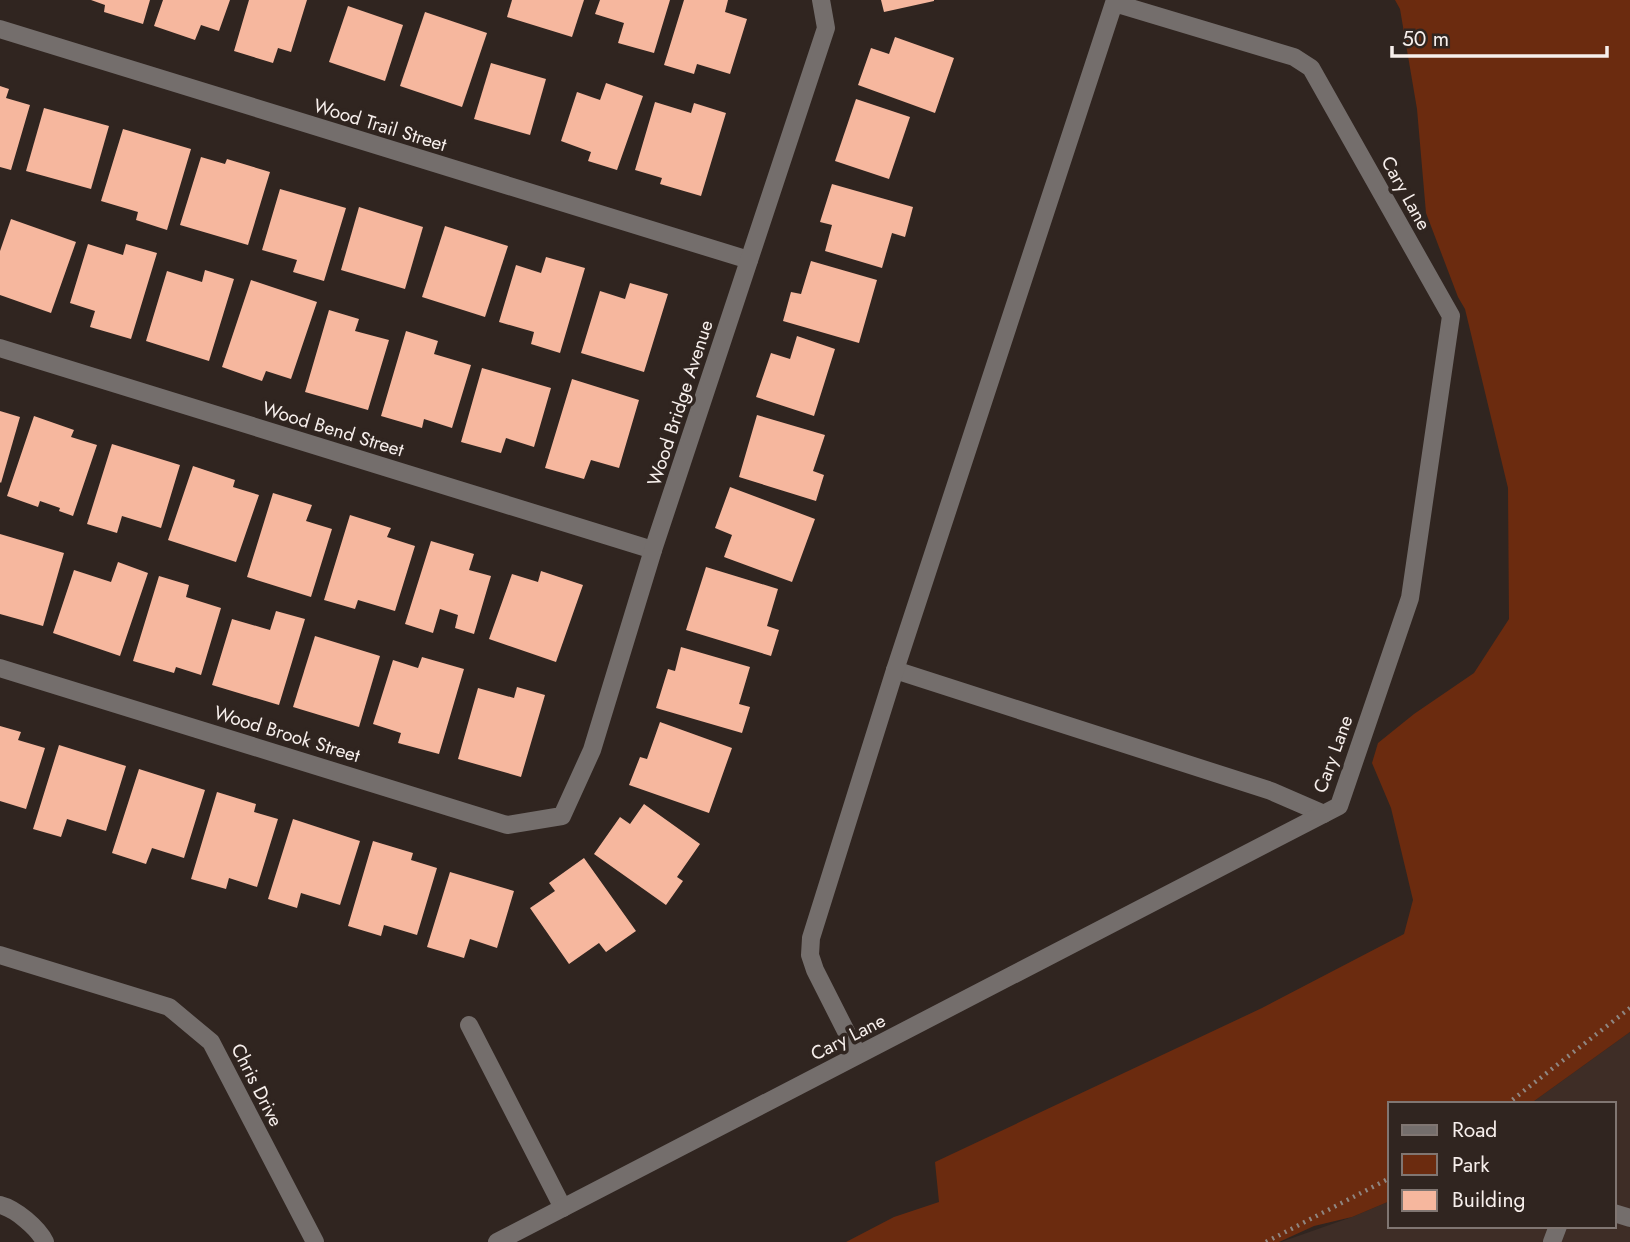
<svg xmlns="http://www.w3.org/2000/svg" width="1630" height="1242" viewBox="0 0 1630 1242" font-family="Jost,sans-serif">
<rect width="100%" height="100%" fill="#302520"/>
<path fill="#3e2d26" d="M1630,1032V1242H1281L1352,1217L1390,1201V1226H1614V1104H1530Z"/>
<path fill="#6b2b0f" d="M1395,0H1630V1032L1530,1104H1390V1201L1352,1217L1314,1226L1279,1242H846L894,1217L939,1202L935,1162L1262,1008L1404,934L1413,900L1391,808L1372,763L1378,743L1414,714L1474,673L1509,619L1508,488L1465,309L1458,297L1426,213L1417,109L1400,9Z"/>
<g fill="#f6b79e">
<path d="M91,0H150L143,24L104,12L105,5Z"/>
<path d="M163,0H230L219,31L201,25L195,40L154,26Z"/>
<path d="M249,0H307L291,52L278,48L273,63L234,51Z"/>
<path d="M512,0H584L572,37L507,17Z"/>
<path d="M600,0H670L654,53L618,43L624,23L595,14Z"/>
<path d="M684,0H728L725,12L747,19L730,74L697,64L694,74L664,65Z"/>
<path d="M881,0H934V1L884,12Z"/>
<path d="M348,6L403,25L385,81L329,62Z"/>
<path d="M425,12L487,33L462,107L400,86Z"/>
<path d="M895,37L954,58L935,113L858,85L871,48L889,54Z"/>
<path d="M491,63L546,79L530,135L474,119Z"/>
<path d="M606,83L643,96L617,170L588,161L591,152L561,141L577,92L600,100Z"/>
<path d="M0,86L9,89L6,98L30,105L11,170L0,167Z"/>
<path d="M856,99L910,117L889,179L835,161Z"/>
<path d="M655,102L691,113L694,103L726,113L701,196L660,184L662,178L635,170Z"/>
<path d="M44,108L109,126L91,189L26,171Z"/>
<path d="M123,129L191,149L167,230L136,220L138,212L101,201Z"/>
<path d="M201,157L225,164L227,159L270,172L248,245L180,225Z"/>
<path d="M832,184L913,207L905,237L892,233L882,268L825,251L832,225L820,222Z"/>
<path d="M280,189L346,208L324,281L293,272L297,260L262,250Z"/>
<path d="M359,207L423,227L405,289L341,270Z"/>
<path d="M11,219L76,242L51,313L0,295V251Z"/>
<path d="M445,226L508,246L485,317L422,297Z"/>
<path d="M88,244L123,255L126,244L157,253L131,339L90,327L95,311L70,303Z"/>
<path d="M546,257L585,268L560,353L531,344L534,332L499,322L516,265L541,273Z"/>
<path d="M811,261L877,280L859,343L783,321L791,292L801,294Z"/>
<path d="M205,270L234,279L209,361L146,341L167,271L202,282Z"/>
<path d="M251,280L317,302L291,379L266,371L262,381L222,367Z"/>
<path d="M630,283L668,294L644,372L581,353L600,291L625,299Z"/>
<path d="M329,310L359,319L355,331L389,340L368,410L305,392Z"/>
<path d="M406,331L438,341L434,354L471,365L452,428L424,419L422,428L381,416Z"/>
<path d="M797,336L835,349L814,416L756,397L771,353L790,359Z"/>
<path d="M482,368L551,388L534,447L506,438L501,453L461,442Z"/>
<path d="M572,379L639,400L619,468L591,460L584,479L545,468Z"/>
<path d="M0,411L20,417L1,483L0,482Z"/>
<path d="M757,415L825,435L813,471L824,475L816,501L739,477Z"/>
<path d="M34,416L74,430L71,437L97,445L73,516L59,511L60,508L40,501L38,507L7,496Z"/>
<path d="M112,444L180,465L161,528L122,516L117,533L87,524Z"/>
<path d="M193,466L235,480L233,487L259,495L236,562L168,540Z"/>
<path d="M730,487L815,519L792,582L724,557L732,535L715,528Z"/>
<path d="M273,493L312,505L306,521L332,529L311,597L247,577Z"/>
<path d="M350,515L391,528L387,537L415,546L395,611L358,600L355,609L324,600Z"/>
<path d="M0,534L64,553L43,626L0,614Z"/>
<path d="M431,541L474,554L469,570L491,576L474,634L455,628L458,615L440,609L433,633L405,624Z"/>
<path d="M118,562L148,573L120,656L53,633L74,570L111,582Z"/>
<path d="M706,567L778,589L767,626L779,630L771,656L686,630Z"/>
<path d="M541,571L583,585L556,662L489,639L512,574L538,582Z"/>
<path d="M159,576L189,585L186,597L221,608L201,675L176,667L174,673L133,661Z"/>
<path d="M276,611L305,619L279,705L212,685L232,619L270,630Z"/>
<path d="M315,636L380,656L359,727L293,707Z"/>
<path d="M681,647L750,667L739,704L750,707L742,733L656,708L668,669L675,671Z"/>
<path d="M422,657L464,669L439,754L398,743L401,733L373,724L393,660L418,668Z"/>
<path d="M517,687L545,695L521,777L458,759L478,688L514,698Z"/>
<path d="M660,722L732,748L709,813L629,785L640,757L647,759Z"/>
<path d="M0,726L21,732L18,740L45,748L26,809L0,801Z"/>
<path d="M59,745L126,766L106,831L67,819L61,837L33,829Z"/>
<path d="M139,769L205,790L184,858L152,848L146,864L112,853Z"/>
<path d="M217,792L256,804L254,812L278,819L257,887L229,878L226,889L191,879Z"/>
<path d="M644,804L700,844L677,877L683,881L666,905L594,854L620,817L630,824Z"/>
<path d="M293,819L360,841L340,905L301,893L297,908L268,899Z"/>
<path d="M373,841L413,853L411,860L437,868L417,935L384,925L381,936L348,926Z"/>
<path d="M584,858L636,931L606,952L599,943L569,964L530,908L555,891L549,883Z"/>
<path d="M450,872L514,891L497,948L470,939L464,958L427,947Z"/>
</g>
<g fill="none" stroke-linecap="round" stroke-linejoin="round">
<g stroke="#8f8681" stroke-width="4.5" stroke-dasharray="2 5" stroke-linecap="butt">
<path d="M1507,1104L1630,1008"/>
<path d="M1266,1242L1390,1178"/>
</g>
<g stroke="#746e6c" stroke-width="18">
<path d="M0,29L749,260"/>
<path d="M0,348L653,550"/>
<path d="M0,668L507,825L562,816L592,750L653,550L826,28L821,0"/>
<path d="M895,670L1271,791L1324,814"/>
<path d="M0,955L169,1007L211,1042L315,1242"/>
<path d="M469,1025L563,1208"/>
<path d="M0,1205C16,1209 38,1228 45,1242"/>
<path d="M1614,1213L1630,1218"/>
<path d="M497,1242L1339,806L1410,598L1451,316L1311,68L1294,57L1114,3L895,670L811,938L810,955L815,970L858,1055"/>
<path d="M1552,1242L1558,1226"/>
</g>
</g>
<g text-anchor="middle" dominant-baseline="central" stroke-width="7" stroke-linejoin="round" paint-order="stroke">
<g font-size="19" fill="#f7efec" stroke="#302520">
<text transform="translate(380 125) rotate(17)">Wood Trail Street</text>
<text transform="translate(1406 193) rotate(61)">Cary Lane</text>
<text transform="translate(680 403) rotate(-72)">Wood Bridge Avenue</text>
<text transform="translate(333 429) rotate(17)">Wood Bend Street</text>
<text transform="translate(287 734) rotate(17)">Wood Brook Street</text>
<text transform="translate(1333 754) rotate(-70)">Cary Lane</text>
<text transform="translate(848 1037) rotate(-27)">Cary Lane</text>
<text transform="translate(257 1085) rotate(63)">Chris Drive</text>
</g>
</g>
<rect x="1388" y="1102" width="228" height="126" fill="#302520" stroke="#807672" stroke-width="2"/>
<rect x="1402" y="1125" width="35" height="10" fill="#746e6c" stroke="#807672" stroke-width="2"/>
<text x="1452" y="1137" font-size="21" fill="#f7efec">Road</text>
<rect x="1402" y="1154" width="35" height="21" fill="#6b2b0f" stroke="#807672" stroke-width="2"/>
<text x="1452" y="1172" font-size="21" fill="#f7efec">Park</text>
<rect x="1402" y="1190" width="35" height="21" fill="#f6b79e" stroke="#807672" stroke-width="2"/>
<text x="1452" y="1207" font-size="21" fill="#f7efec">Building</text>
<path d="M1392 46v10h215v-10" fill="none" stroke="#f7efec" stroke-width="3.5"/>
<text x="1402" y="46" font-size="21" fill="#f7efec" stroke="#302520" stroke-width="5" paint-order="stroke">50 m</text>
</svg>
